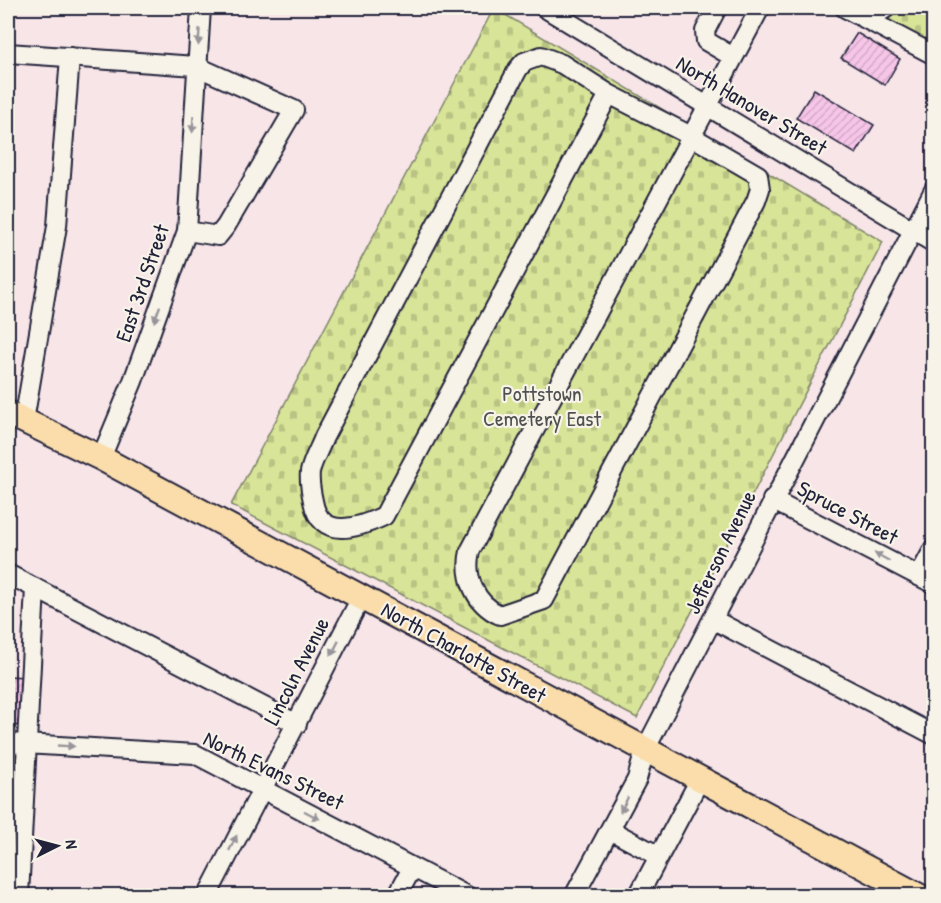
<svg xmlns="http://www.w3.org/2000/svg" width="941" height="903" viewBox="0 0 941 903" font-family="'Patrick Hand',sans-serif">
<defs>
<pattern id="cemetery-stones" width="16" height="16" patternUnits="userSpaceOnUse" patternTransform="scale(1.5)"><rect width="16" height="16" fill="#d8e497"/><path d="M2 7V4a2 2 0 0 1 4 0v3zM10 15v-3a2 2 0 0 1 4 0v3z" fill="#b9c383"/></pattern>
<pattern id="building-hatch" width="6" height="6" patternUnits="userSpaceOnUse" patternTransform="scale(1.5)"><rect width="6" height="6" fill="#f6c5e7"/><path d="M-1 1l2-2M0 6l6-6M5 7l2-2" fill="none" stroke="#d3a9c7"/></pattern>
</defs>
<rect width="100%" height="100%" fill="#f7e5e8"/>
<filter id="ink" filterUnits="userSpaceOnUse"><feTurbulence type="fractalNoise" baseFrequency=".0167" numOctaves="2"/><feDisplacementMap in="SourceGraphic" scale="12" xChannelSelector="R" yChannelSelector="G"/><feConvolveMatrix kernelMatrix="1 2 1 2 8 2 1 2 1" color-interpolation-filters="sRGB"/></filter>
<g filter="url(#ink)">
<g fill="url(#cemetery-stones)" stroke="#7d8369" stroke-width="1.5">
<path d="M494,8L883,242L637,718L231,505Z"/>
<path d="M829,8H933V64Z"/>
</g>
<g fill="url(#building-hatch)" stroke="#22223b" stroke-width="1.5">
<path d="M857,33L900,59L885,85L841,58Z"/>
<path d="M814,89L874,125L856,154L796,118Z"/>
<path d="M8,676L26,677L23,726L8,725Z"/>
</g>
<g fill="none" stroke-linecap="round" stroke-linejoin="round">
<defs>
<g id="minor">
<path d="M545,8L934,243"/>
<path d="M717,8L705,31L706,41L733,57"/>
<path d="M845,8L934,55"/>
<path d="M868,20L886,8"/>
<path d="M8,53L196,66L294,110L226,226L218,236L187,231"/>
<path d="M609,94L562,64L541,56L524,62L518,69L324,437C320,448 312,461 310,472C309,481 311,492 313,501C320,541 358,528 384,516L609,94L691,136L758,175L760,189L756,201L544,600L500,615C475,604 464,577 470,551L760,8"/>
<path d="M24,421L57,226L70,57"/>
<path d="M101,458L133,381L187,231L201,8"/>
<path d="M772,500L934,584"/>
<path d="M8,574L297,724"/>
<path d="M919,576L934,548"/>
<path d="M714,620L934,735"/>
<path d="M8,743L195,754L467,896"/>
<path d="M610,830L659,856"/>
<path d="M19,896L35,588"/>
<path d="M207,896L362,596"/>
<path d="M397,896L412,868"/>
<path d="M574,896L637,779L645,750L934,190"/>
<path d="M638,896L700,779"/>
</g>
<path id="major" d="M8,413L101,458L919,896"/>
</defs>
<use href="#minor" stroke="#22223b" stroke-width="22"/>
<use href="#major" stroke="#22223b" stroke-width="28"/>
<use href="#minor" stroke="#f7f3e8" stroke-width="18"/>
<use href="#major" stroke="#fbddab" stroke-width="24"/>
</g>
<defs><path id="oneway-solid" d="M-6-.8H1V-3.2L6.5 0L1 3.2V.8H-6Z" transform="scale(1.5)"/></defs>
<g fill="#97959a">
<use href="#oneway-solid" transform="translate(199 37) rotate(94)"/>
<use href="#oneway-solid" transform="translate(193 124) rotate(93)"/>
<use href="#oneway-solid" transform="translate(157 314) rotate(110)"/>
<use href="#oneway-solid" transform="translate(882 557) rotate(-152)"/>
<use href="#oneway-solid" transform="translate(335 648) rotate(117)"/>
<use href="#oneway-solid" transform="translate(66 746) rotate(3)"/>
<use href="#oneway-solid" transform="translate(624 805) rotate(117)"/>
<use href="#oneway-solid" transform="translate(312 815) rotate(28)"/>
<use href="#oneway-solid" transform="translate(233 843) rotate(-64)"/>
</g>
</g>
<g text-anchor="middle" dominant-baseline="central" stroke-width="4.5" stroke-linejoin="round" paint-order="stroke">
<g font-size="22" fill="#22223b" stroke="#f7f3e8">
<text transform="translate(752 105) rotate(31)">North Hanover Street</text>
<text transform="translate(142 283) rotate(-71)">East 3rd Street</text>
<text transform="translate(848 512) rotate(28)">Spruce Street</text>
<text transform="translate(720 552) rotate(-64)">Jefferson Avenue</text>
<text transform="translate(464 652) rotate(29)">North Charlotte Street</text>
<text transform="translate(296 671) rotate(-63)">Lincoln Avenue</text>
<text transform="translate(274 770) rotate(26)">North Evans Street</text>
</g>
<g font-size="22" fill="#505252" stroke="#f7f3e8">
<text x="542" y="393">Pottstown<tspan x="542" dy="25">Cemetery East</tspan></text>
</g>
</g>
<rect width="941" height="903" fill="none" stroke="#f7f3e8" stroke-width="30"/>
<rect x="15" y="15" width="911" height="873" fill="none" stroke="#22223b" stroke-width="2" filter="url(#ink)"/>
<g transform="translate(57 846) rotate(84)" stroke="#f7f3e8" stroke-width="4.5" paint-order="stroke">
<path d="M0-4.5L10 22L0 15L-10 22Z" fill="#22223b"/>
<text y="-9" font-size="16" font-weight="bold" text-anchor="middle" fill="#22223b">N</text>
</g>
</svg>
